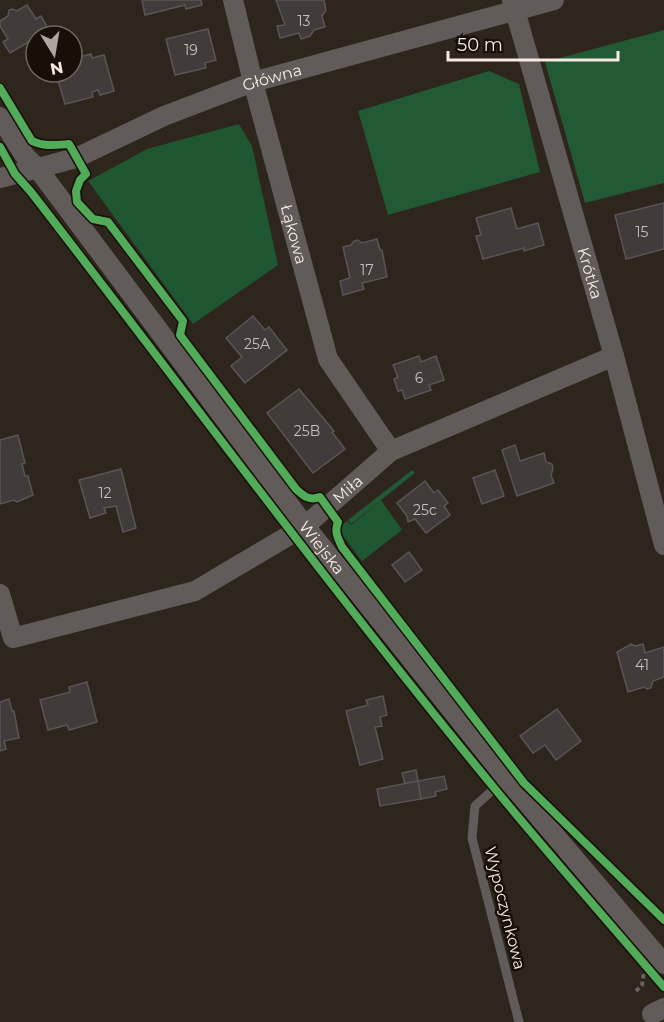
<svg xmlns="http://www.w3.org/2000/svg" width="664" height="1022" viewBox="0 0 664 1022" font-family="Montserrat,sans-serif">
<rect width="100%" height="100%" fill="#2e251c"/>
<g fill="#1e5732">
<path d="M239,124L252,146L278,265L193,324L88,181L147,149Z"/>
<path d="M381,500L402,530L362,561L340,532V527L347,521L351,525Z"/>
</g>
<g fill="#215a34">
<path d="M664,30V183L585,203L545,62Z"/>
<path d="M489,71L519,84L540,172L388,215L358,111Z"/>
<path d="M412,470L415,473L351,524L348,520Z"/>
</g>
<g fill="#413b3c" stroke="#5a5556" stroke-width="1.5">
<path d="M142,0H201L202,5L186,9L185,5L145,15Z"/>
<path d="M276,0H324L326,10L322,16L325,27L314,30L310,36L301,39L299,33L280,38L277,26L285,25Z"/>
<path d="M27,5L36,19L41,16L49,30L10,53L3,42L8,39L0,26V21L8,16L9,10L12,9L17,11Z"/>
<path d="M208,29L216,60L205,63L206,68L175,75L166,39Z"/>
<path d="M91,54L92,58L104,55L114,91L100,95L98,90L92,92L93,97L65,104L56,73L72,72V59Z"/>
<path d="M664,203V249L626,259L615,215Z"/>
<path d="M511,208L517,229L538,223L544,245L524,251V248L483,259L476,236L481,235L476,218Z"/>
<path d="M377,239L380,250H382L387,277L362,283L364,289L343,295L340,281L350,278L343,247L351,245L354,241L358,240L362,243Z"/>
<path d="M253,316L265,330L269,327L287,350L245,383L231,366L242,357L226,338Z"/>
<path d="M419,356L421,362L436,356L444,380L429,385L431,390L405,399L402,390L398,391L394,379L398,377L393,365Z"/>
<path d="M299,389L334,431L332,432L345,449L313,473L267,413Z"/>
<path d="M18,435L25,463L22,464L25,476H28L33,495L17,502L14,500L0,504V440Z"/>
<path d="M515,445L520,461L544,453L546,462L552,464L553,469L551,475L554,483L517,496L502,450Z"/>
<path d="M121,469L136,528L123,532L116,506L104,508L106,513L90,518L79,480Z"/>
<path d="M495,470L504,496L482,504L473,478Z"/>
<path d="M425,481L434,493L438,490L448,503L444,506L450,515L426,533L415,519L408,522L407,516L397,503Z"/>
<path d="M409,552L422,570L405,582L392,565Z"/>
<path d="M631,644L635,646L643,644L645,653L664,647V677L653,681L651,688L647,689L644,687L628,692L617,652Z"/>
<path d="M87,682L97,722L69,730L67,725L48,730L40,700L70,692L69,687Z"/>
<path d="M383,696L387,715L380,717L382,726L375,727L383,759L360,765L346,711L368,705L366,700Z"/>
<path d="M9,699L12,711H14L19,738L4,741L6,749L0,751V702Z"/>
<path d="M557,709L581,741L556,760L545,745L533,753L520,736Z"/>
<path d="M416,770L418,781L405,784L402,773Z"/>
<path d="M444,776L447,789L435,792L436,796L421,799L418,781Z"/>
<path d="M418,781L421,799L380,806L377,789Z"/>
</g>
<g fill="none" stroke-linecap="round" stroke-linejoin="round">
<path stroke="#68625e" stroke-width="4" stroke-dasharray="4.5 3" stroke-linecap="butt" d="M636,991L642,985L644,972"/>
<path stroke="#615c5a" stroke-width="9" d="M506,778L475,806L472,838L519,1022"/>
<g stroke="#615c5a" stroke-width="20">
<path id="s1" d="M233,0L253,82L328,359L391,451"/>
<path id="s2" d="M512,0L614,356L664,545"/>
<path id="s3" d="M0,117L25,156L38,169L305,526L506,778L664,964"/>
<path id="s4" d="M0,178L76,158L164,116L253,82L554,0"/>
<path id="s5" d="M0,594L13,638L195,591L305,526L391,451L614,356"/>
<path d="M652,1014L664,1008"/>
</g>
<defs>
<g id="cycleway">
<path d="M0,88L32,141C44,147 56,145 69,144L86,174L80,180L76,191L77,202L93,219L108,222L183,321L180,335L296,489C304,496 309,501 320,497L338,522C334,532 338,538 342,547L524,783L664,920"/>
<path d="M0,147L15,174L31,192C185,391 335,595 495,789C550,856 608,921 664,987"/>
</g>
</defs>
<use href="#cycleway" stroke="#170f08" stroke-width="11"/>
<use href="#cycleway" stroke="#51ab58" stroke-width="8"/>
</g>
<g text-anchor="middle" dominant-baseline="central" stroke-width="5" stroke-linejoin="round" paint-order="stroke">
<g font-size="14" fill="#cac0b8">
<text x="304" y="21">13</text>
<text x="191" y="50">19</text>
<text x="642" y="232">15</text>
<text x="367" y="270">17</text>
<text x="257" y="344">25A</text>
<text x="419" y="378">6</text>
<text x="307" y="431">25B</text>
<text x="105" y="493">12</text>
<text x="425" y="510">25c</text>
<text x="642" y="665">41</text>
</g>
<g font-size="16" fill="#f8ece2" stroke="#170f08">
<text stroke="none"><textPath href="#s4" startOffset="291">Główna</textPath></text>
<text stroke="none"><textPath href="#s1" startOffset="242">Łąkowa</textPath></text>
<text stroke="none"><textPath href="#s2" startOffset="284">Krótka</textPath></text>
<text stroke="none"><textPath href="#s5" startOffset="418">Miła</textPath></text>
<text stroke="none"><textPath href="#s3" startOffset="538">Wiejska</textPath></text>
<text transform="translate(505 908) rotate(76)">Wypoczynkowa</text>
</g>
</g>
<g transform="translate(54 54) rotate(169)"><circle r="28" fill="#170f08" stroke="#71675f" stroke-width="1.5"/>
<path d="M0-4.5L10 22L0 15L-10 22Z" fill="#b1a69d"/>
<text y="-9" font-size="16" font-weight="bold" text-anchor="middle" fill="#f8ece2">N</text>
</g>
<path d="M448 51v9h170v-9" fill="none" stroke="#f8ece2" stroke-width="3"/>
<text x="457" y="51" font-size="18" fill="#f8ece2" stroke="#170f08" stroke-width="4.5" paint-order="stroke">50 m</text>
</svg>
